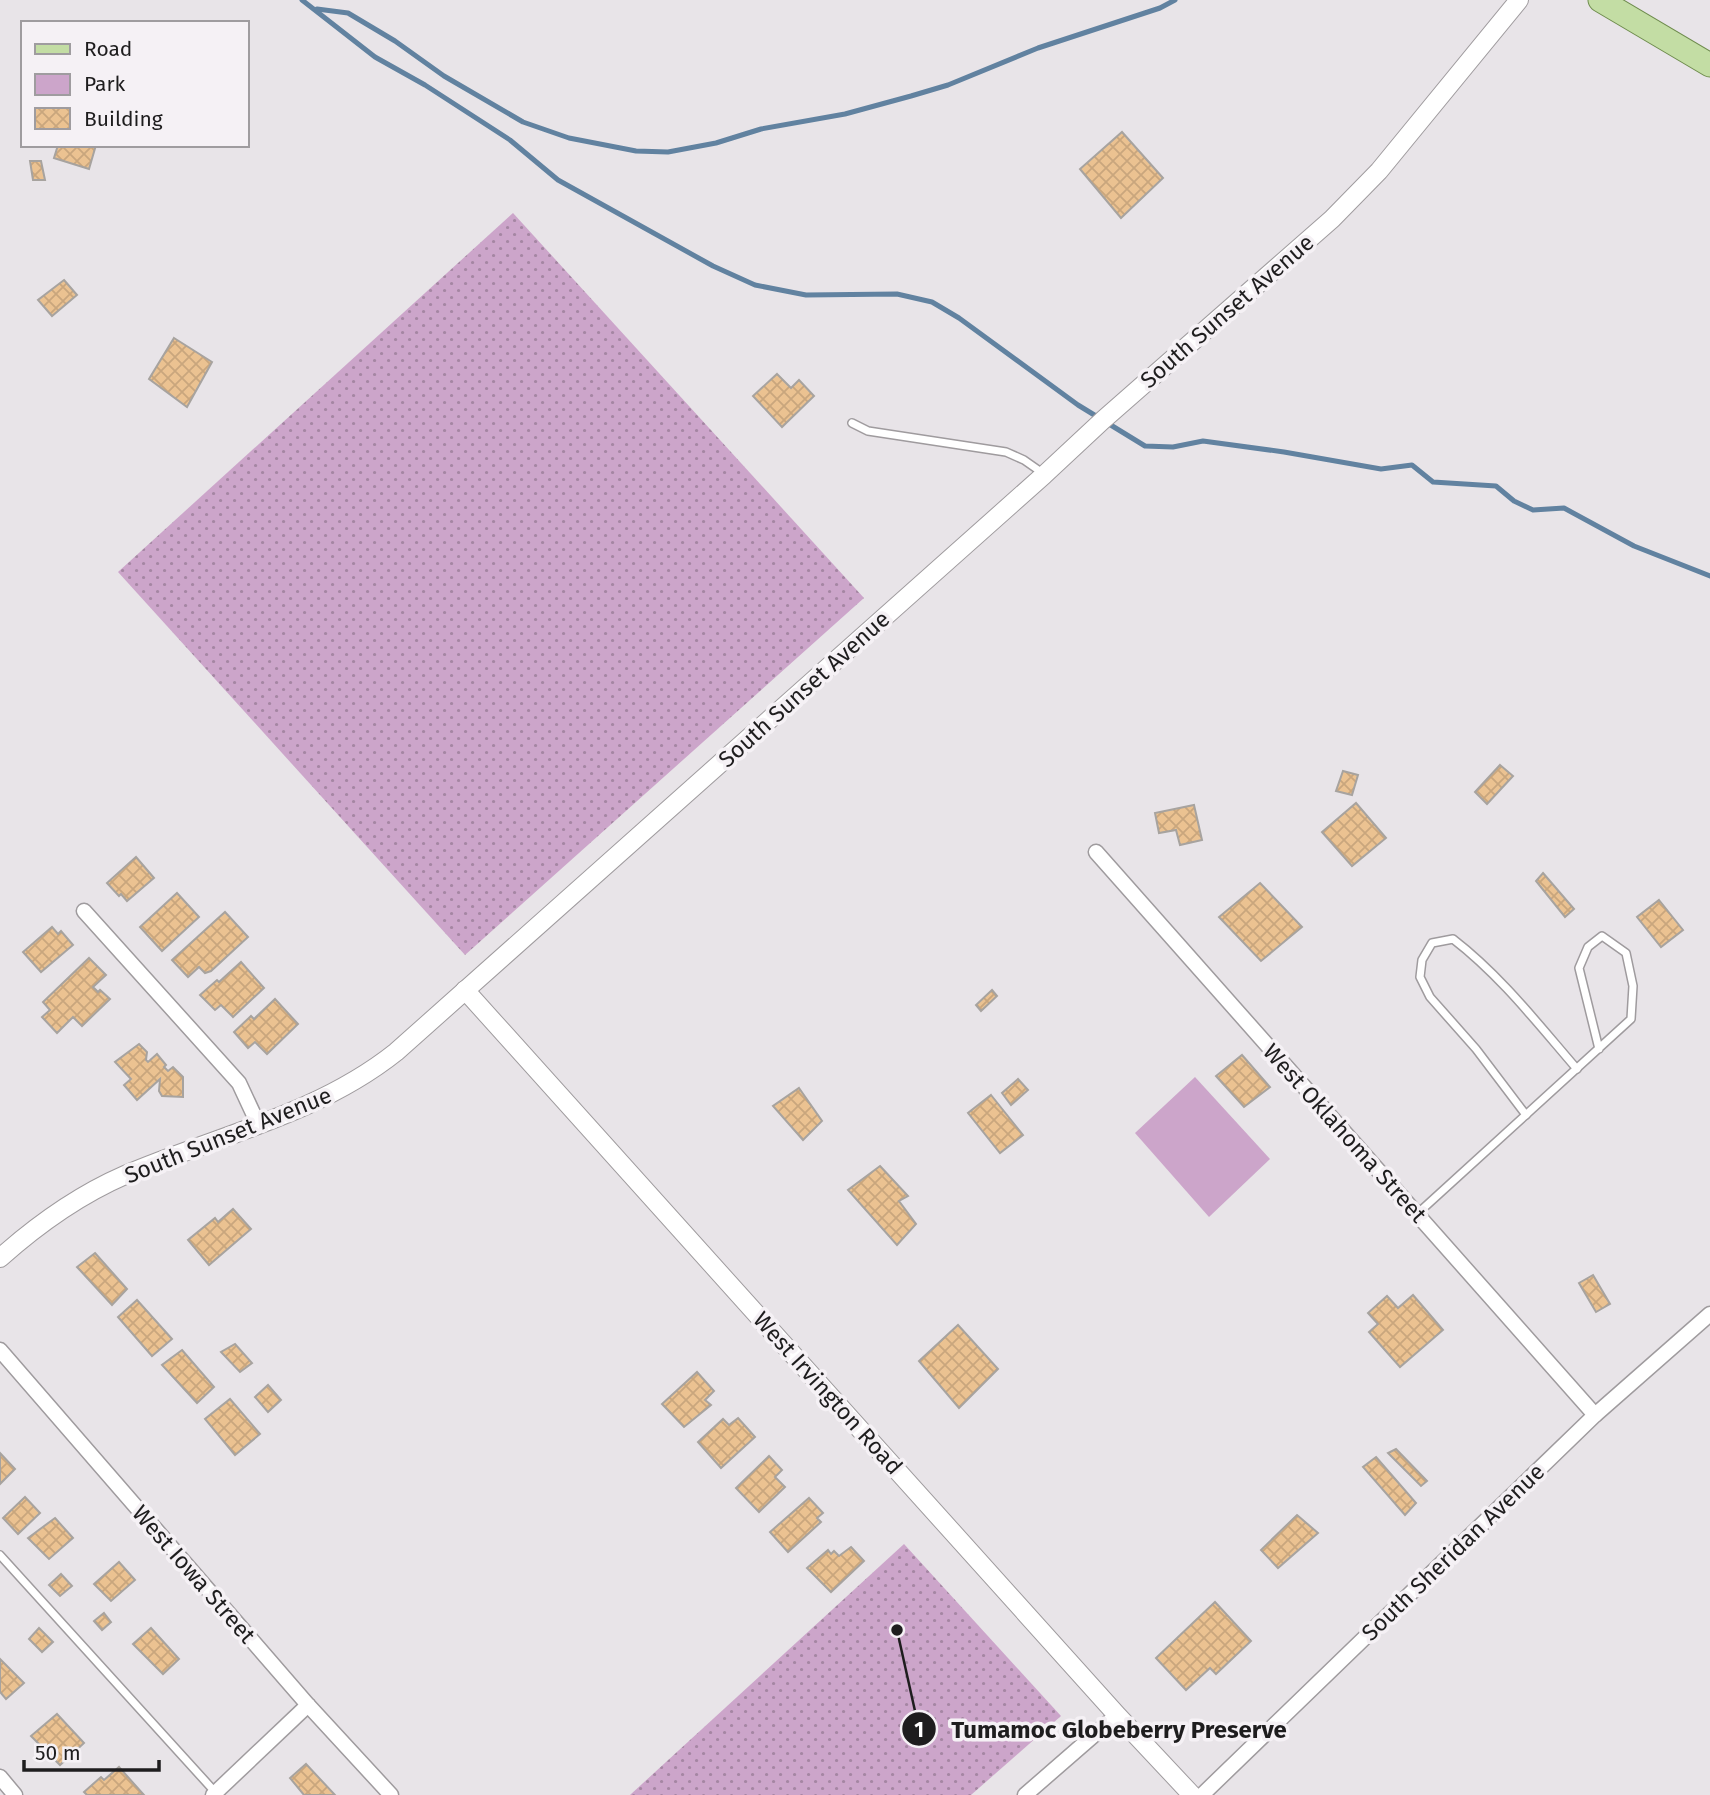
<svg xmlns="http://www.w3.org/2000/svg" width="1710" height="1795" viewBox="0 0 1710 1795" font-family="'Fira Sans',sans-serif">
<defs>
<pattern id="green-dots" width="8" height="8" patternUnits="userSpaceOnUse" patternTransform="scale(1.75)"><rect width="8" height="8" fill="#cca5ca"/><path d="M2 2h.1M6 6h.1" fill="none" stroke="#a586a3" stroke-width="1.8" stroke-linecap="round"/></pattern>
<pattern id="building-cross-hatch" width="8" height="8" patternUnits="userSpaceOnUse" patternTransform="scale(1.75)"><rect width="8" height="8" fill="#ebc291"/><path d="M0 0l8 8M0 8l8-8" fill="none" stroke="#c9a67d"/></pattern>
</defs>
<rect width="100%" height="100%" fill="#e8e4e8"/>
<g fill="url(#green-dots)">
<path d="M513,213L864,598L465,955L118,572Z"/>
<path d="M904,1544L1061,1716L971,1795H630Z"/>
</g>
<path fill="#cca5ca" d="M1195,1077L1270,1159L1209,1217L1135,1133Z"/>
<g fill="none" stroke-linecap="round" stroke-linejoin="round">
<g stroke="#6182a0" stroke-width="5">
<path d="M302,0L375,57L425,85L510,140L558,180L713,266L755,285L806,295L897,294L932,302L959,318L1078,405L1145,446L1173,447L1203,441L1284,452L1381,469L1412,465L1433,482L1496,486L1514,501L1533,510L1564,508L1634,546L1710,576"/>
<path d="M317,9L348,13L395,41L444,76L523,122L569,138L636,151L668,152L716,143L761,129L845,114L911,96L948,85L1038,48L1160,8L1175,0"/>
</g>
</g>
<g fill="url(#building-cross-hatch)" stroke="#a7a39f" stroke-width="2">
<path d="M1122,132L1163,178L1121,218L1080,169Z"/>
<path d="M58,145H96L89,169L54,158Z"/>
<path d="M30,161H41L45,180H33Z"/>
<path d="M64,280L77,295L52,316L38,300Z"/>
<path d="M174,338L212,362L187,407L149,379Z"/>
<path d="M777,374L791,388L799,380L814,396L782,427L753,396Z"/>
<path d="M1500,765L1513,776L1487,804L1475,792Z"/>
<path d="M1343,771L1358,775L1352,795L1336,791Z"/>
<path d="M1356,803L1386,838L1352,866L1322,832Z"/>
<path d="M1194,805L1202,840L1180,845L1176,830L1159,833L1155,813Z"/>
<path d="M136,857L154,878L127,901L121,894L119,896L107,883Z"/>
<path d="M1543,873L1574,909L1565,917L1536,881Z"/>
<path d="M1260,883L1302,927L1261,961L1219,917Z"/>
<path d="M177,893L199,917L162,951L140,927Z"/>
<path d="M1659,900L1683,930L1661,947L1637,917Z"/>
<path d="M225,912L248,937L211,971L205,973L199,967L188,977L172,960Z"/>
<path d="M52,927L58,934L61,931L73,945L41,972L23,952Z"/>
<path d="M89,958L106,975L93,987L98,992L100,990L110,999L82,1026L73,1017L57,1033L42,1017L50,1010L43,1002Z"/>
<path d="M241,962L264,988L233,1017L221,1005L215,1010L200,995L217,980L219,982Z"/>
<path d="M992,990L997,996L981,1011L976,1005Z"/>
<path d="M275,999L298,1024L267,1054L255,1042L248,1048L234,1032L251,1016L254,1019Z"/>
<path d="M139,1044L147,1052L146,1060L148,1062L157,1054L166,1065L164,1067L168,1071L173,1067L183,1077V1097L162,1096L159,1091L160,1079L137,1100L124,1085L131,1079L115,1062Z"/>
<path d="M1242,1055L1270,1087L1244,1107L1216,1076Z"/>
<path d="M1018,1079L1028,1090L1011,1105L1002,1093Z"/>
<path d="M799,1088L822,1121L803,1140L773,1106Z"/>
<path d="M991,1095L1023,1135L1000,1153L968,1113Z"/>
<path d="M880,1166L908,1196L899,1201L916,1224L897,1245L848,1190Z"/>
<path d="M233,1209L251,1229L209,1265L188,1240L215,1218L218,1222Z"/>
<path d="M95,1253L127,1289L112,1305L77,1267Z"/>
<path d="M1593,1275L1610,1304L1596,1312L1579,1283Z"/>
<path d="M1413,1295L1443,1330L1400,1367L1369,1332L1378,1324L1368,1313L1387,1296L1398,1308Z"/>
<path d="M137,1300L172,1339L152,1356L118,1317Z"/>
<path d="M958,1325L998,1369L959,1408L919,1361Z"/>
<path d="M235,1344L252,1363L240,1372L221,1352Z"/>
<path d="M182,1350L214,1387L197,1403L162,1365Z"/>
<path d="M697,1372L714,1391L705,1400L711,1405L684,1427L662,1404Z"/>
<path d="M268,1385L281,1400L268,1412L255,1397Z"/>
<path d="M230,1399L260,1434L235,1455L205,1419Z"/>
<path d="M738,1418L755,1437L721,1468L698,1442L723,1419L729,1425Z"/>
<path d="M1396,1449L1427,1481L1421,1486L1388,1453Z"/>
<path d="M0,1453L15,1469L0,1484Z"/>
<path d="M769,1456L782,1470L775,1477L785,1487L759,1512L736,1488Z"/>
<path d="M1376,1457L1416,1503L1405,1515L1363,1467Z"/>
<path d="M25,1497L40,1513L18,1534L3,1518Z"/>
<path d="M809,1498L823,1513L817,1518L821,1522L788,1552L770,1532Z"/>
<path d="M1297,1515L1318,1533L1278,1568L1261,1550Z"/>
<path d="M55,1518L73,1538L49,1559L28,1538Z"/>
<path d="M851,1547L864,1561L831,1592L807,1568L828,1550L831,1554L834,1551L839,1556Z"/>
<path d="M119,1562L135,1580L111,1601L94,1584Z"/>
<path d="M61,1574L72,1586L60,1596L49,1585Z"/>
<path d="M1215,1602L1251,1641L1216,1674L1210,1668L1186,1690L1156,1658Z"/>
<path d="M104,1613L111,1622L102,1630L94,1621Z"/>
<path d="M39,1628L53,1642L42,1652L29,1639Z"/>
<path d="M151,1628L179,1659L163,1674L133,1644Z"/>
<path d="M0,1659L24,1683L6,1699L0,1692Z"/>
<path d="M57,1714L84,1743L60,1765L31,1736Z"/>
<path d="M306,1764L335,1795H304L290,1778Z"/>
<path d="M119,1767L144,1795H87L84,1792L101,1777L104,1780Z"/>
</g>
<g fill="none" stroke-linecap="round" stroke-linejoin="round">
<defs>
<g id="service">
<path d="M852,423L868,431L1006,452L1024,460L1044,474"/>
<path d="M1526,1115L1476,1049L1430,997L1420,977L1422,960L1432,943L1453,939C1501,976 1538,1024 1577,1069"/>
<path d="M1417,1214L1631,1019L1633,986L1626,953L1602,936L1588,947L1579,968L1599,1049"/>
<path d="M0,1555L216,1793"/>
</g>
<g id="minor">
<path d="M1096,852L1595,1415"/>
<path d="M84,911L239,1083L259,1126"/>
<path d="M0,1350L308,1705L391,1795"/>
<path d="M0,1777L15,1795"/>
<path d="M213,1795L308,1705"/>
<path d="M1025,1795L1117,1715"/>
<path d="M1202,1795L1595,1415L1710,1314"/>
</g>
<g id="tertiary">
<path d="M465,990L1117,1715L1192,1795"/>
<path d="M0,1258C37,1225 79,1195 125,1175C216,1136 317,1115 396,1052L1044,475L1103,420L1332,219L1379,171L1519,0"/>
</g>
<path id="primary" d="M1600,0L1710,65"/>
</defs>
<use href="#service" stroke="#9f9b9e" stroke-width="10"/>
<use href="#minor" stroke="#9f9b9e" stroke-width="17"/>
<use href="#tertiary" stroke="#9f9b9e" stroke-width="20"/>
<use href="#primary" stroke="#6f8c4e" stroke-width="25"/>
<use href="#service" stroke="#fff" stroke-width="7"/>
<use href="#minor" stroke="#fff" stroke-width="14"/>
<use href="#tertiary" stroke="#fff" stroke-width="18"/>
<use href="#primary" stroke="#c3dda4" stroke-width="23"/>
</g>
<g text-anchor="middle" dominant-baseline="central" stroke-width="7" stroke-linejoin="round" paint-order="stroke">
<g font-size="23" fill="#1e1d1e" stroke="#f5f1f5">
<text transform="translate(1227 311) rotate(-41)">South Sunset Avenue</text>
<text transform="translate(804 689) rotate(-42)">South Sunset Avenue</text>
<text transform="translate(1345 1133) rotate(48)">West Oklahoma Street</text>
<text transform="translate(228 1135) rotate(-22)">South Sunset Avenue</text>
<text transform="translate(828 1393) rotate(48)">West Irvington Road</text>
<text transform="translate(1453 1552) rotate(-44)">South Sheridan Avenue</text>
<text transform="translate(194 1574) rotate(49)">West Iowa Street</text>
</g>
</g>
<path fill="none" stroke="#1e1d1e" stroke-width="2.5" d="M897 1630L919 1729"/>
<g fill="#1e1d1e" stroke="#f5f1f5" stroke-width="2.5">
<circle cx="897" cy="1630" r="7"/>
<circle cx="919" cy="1729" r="18"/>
</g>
<g font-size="21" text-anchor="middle" font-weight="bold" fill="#fff">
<text x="919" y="1737">1</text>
</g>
<g font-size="24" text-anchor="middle" font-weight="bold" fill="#1e1d1e" stroke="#f5f1f5" stroke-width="7" stroke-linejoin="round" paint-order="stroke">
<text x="1119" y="1738">Tumamoc Globeberry Preserve</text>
</g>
<rect x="21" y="21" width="228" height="126" fill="#f5f1f5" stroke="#9f9c9f" stroke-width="2"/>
<rect x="35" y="44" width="35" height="10" fill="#c3dda4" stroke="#9f9c9f" stroke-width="2"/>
<text x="84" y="56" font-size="21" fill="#1e1d1e">Road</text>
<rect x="35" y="74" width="35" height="21" fill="#cca5ca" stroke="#9f9c9f" stroke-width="2"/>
<text x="84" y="91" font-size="21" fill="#1e1d1e">Park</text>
<rect x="35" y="108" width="35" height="21" fill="url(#building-cross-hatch)" stroke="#9f9c9f" stroke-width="2"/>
<text x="84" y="126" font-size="21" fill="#1e1d1e">Building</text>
<path d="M24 1760v10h135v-10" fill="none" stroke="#1e1d1e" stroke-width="3.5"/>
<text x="35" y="1760" font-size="21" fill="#1e1d1e" stroke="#f5f1f5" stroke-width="5" paint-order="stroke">50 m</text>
</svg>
